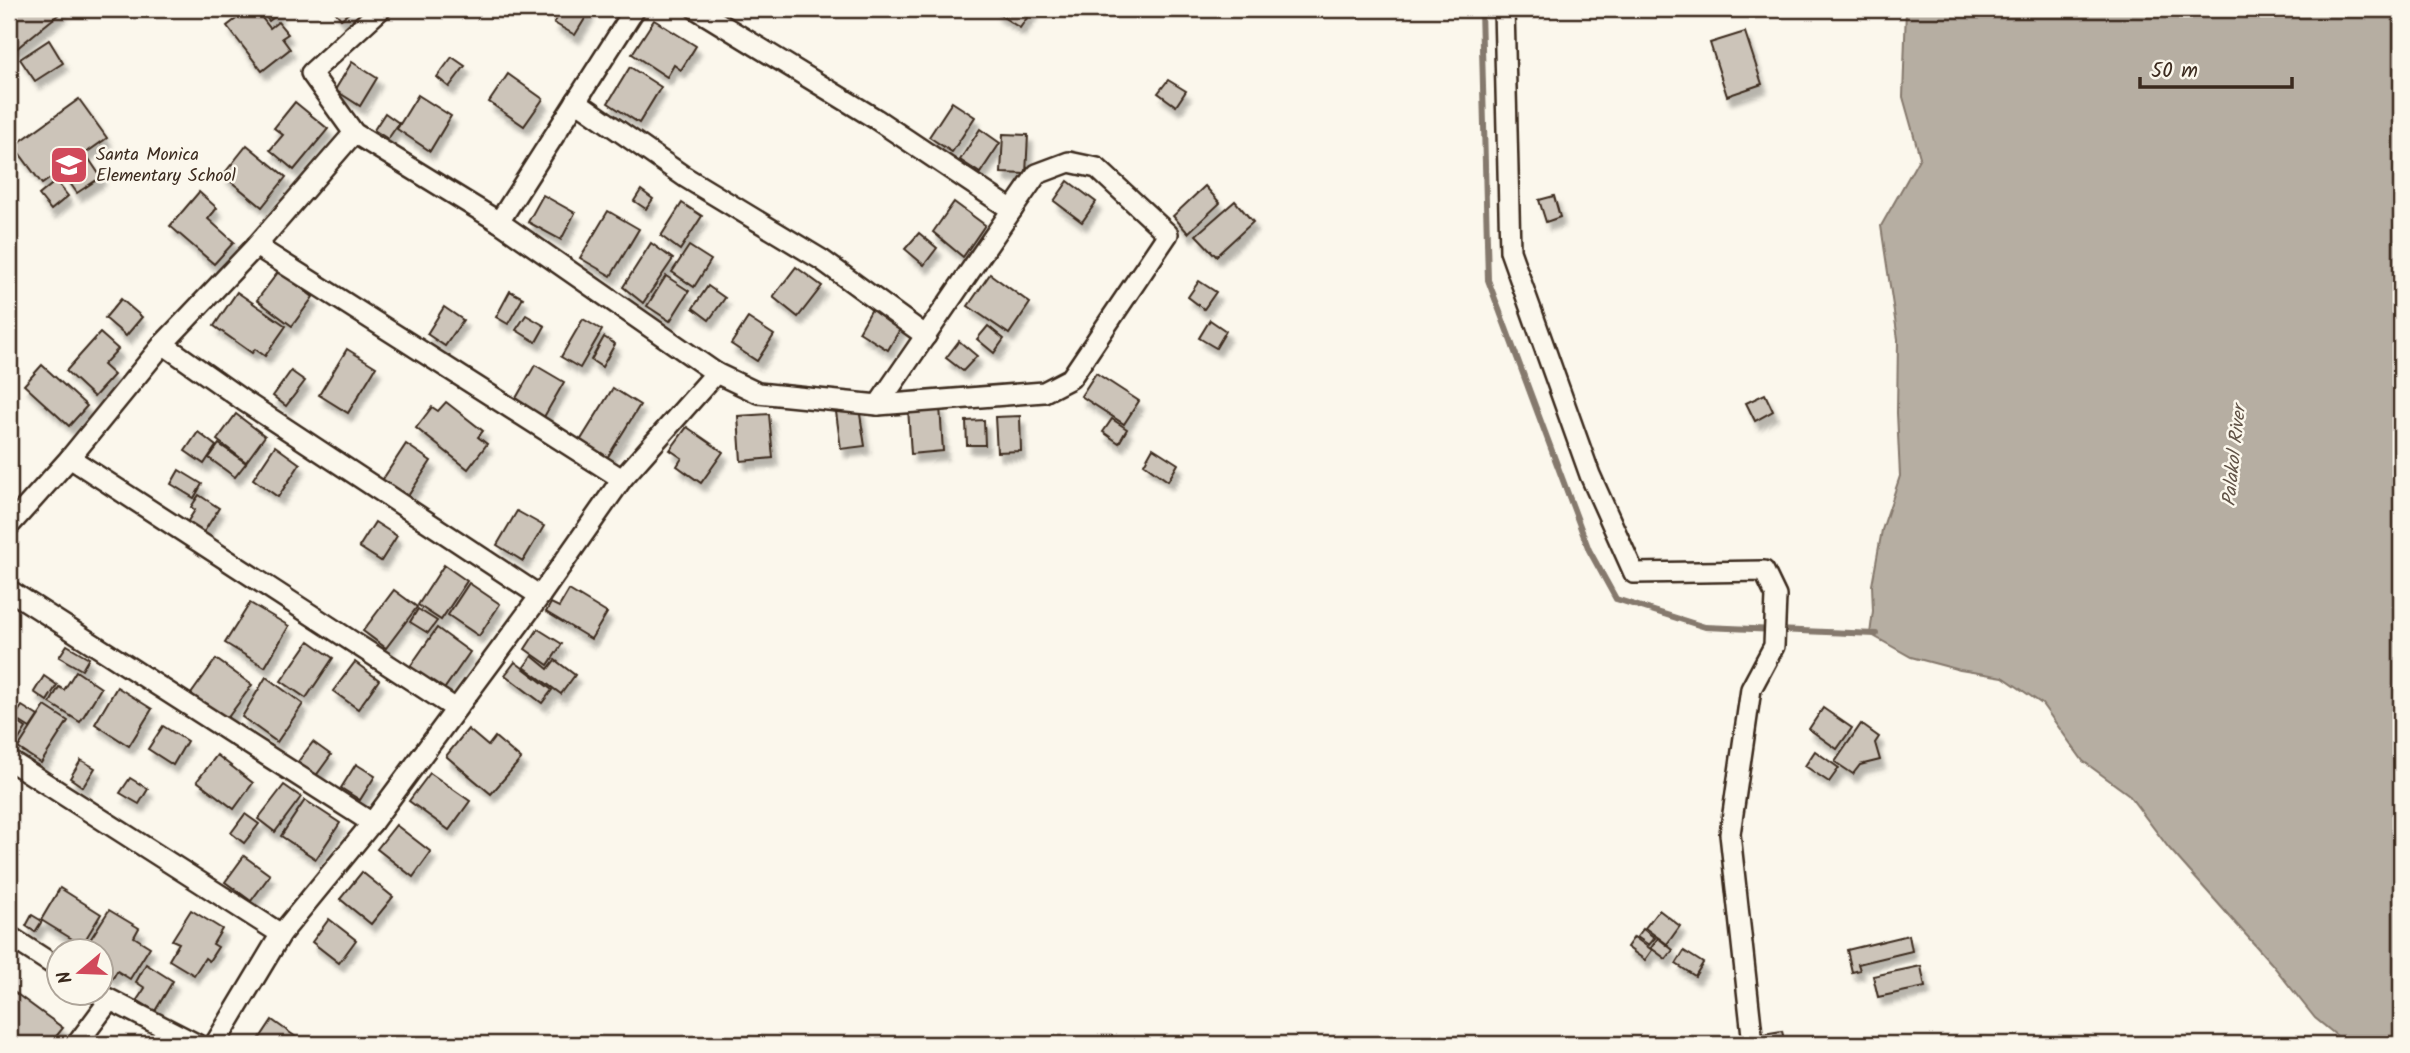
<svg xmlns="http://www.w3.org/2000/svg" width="2410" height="1053" viewBox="0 0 2410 1053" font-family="Kalam,sans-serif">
<defs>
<filter id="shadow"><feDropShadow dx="4.5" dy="8" stdDeviation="2" flood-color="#0004"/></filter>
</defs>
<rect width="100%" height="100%" fill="#fbf7ec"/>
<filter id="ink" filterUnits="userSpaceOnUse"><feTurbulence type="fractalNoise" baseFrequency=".0143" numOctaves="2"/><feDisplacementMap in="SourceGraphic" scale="14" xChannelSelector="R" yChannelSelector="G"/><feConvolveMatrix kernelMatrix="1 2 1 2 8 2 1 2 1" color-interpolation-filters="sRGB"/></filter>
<g filter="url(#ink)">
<path fill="#b6aea2" stroke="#85796d" stroke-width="2" d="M1906,9H2401V1044H2347L2315,1018L2271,963L2168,847L2128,794L2083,761L2042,704L2003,677L1960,670L1911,657L1870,634L1873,611L1872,585L1882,530L1900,476L1897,413L1898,339L1881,226L1920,157L1903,97Z"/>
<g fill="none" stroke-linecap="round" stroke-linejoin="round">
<path stroke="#85796d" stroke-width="6" d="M1481,9L1488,280L1589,550L1616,599L1705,627L1876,634"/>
</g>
<g fill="#ccc4b9" stroke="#3b2a1e" stroke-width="2" filter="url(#shadow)">
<path d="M15,9H63L64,10L16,49L9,40V14Z"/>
<path d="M249,9H255L270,28L278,22L288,34L282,38L290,49L262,71L227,26Z"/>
<path d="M260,9H276L279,13L269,21Z"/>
<path d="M333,9H354L341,19Z"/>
<path d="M563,9H584L589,12L575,35L554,23Z"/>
<path d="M997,9H1033L1020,28L995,12Z"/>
<path d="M654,20L696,46L681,70L674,65L667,77L632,54Z"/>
<path d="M1745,32L1762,84L1727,96L1710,43Z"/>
<path d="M49,40L63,63L35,81L20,59Z"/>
<path d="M452,57L465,66L449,87L437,77Z"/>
<path d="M352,62L377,78L360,106L335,90Z"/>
<path d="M630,67L661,87L639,123L608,103Z"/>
<path d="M508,74L543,99L524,126L489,102Z"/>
<path d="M1168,80L1186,91L1176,106L1158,93Z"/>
<path d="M418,95L451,116L430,151L397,129Z"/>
<path d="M79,99L107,138L42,184L14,146Z"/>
<path d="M295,102L328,129L294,170L270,150L283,135L274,128Z"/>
<path d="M952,102L975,117L952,152L929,137Z"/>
<path d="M385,113L399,123L388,139L374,130Z"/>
<path d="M980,129L1000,143L980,173L960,160Z"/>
<path d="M1003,134L1028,135L1026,174L1001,173Z"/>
<path d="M247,145L286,177L262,207L223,175Z"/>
<path d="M89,159L101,177L77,193L65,176Z"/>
<path d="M56,181L68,196L51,210L39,195Z"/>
<path d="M1068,181L1096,202L1082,222L1054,201Z"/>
<path d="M1205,186L1220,203L1188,233L1173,216Z"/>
<path d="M641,190L653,199L646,209L634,201Z"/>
<path d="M199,192L217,208L208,219L234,242L214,264L170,226Z"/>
<path d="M543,195L575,213L561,240L528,222Z"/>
<path d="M1554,196L1560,217L1546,222L1539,200Z"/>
<path d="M1235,201L1253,222L1216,256L1196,235Z"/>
<path d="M954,202L985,225L963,257L933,232Z"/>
<path d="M682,203L702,216L680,250L661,236Z"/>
<path d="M608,211L639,229L611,276L580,258Z"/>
<path d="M919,233L937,248L924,265L905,249Z"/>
<path d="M651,243L673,259L643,303L623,287Z"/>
<path d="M689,246L711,260L694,287L672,272Z"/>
<path d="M796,267L822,286L798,317L773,297Z"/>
<path d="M279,271L313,297L292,326L257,300Z"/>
<path d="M990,274L1030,303L1009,334L968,306Z"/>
<path d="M666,276L689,291L670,321L647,306Z"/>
<path d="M1199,281L1216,292L1204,309L1188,297Z"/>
<path d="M708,286L725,298L709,320L693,308Z"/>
<path d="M510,291L523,298L508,324L496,317Z"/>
<path d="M237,292L286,326L265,356L255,349L252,353L214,326Z"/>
<path d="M121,299L142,317L126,336L105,318Z"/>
<path d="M444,307L463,320L445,346L427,334Z"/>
<path d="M873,307L903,324L888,350L859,332Z"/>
<path d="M526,315L545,326L536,342L516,330Z"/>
<path d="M748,318L774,335L757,361L731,344Z"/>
<path d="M583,319L602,330L580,368L561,357Z"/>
<path d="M1210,320L1226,331L1216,348L1199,338Z"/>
<path d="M988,326L1004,339L994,353L977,339Z"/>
<path d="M100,333L118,349L103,365L114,375L94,397L66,371Z"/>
<path d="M604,337L615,344L602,367L591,360Z"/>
<path d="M959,341L977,356L963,371L946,358Z"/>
<path d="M347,349L376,367L348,413L319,395Z"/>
<path d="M42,365L87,406L69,426L24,385Z"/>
<path d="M535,365L564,382L544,417L515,400Z"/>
<path d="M291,371L305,381L286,406L273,396Z"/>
<path d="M1096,373L1139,401L1124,424L1081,396Z"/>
<path d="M613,388L640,405L607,458L580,441Z"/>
<path d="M1765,394L1773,411L1755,421L1746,403Z"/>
<path d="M446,402L483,431L478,437L487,444L468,469L416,428L432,407L438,411Z"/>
<path d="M940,406L943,451L911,454L908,408Z"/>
<path d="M859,408L865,446L841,449L836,412Z"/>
<path d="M236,414L265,436L246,462L217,440Z"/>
<path d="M769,414L773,458L741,461L738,416Z"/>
<path d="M1020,416L1021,451L997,452L995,417Z"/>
<path d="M1112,419L1127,429L1119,443L1103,432Z"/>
<path d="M984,420L985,445H967L966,421Z"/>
<path d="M687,427L723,452L701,483L677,466L682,458L670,450Z"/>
<path d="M198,432L216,446L204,464L185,451Z"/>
<path d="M219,444L246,463L235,477L209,458Z"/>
<path d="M406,444L431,461L406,499L381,482Z"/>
<path d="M275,446L300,464L278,497L253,479Z"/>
<path d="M1153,448L1178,464L1168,481L1144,464Z"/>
<path d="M179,470L202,484L194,498L171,484Z"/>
<path d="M199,495L219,508L202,535L186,524L195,510L191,507Z"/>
<path d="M517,511L544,526L523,561L497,545Z"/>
<path d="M375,522L397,536L381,561L359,547Z"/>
<path d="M444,565L467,581L441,620L418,605Z"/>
<path d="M469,583L500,604L479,636L448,615Z"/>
<path d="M394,590L417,607L386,648L363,631Z"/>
<path d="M569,590L607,613L591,639L546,612L551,603L559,607Z"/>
<path d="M250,603L289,626L265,667L225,643Z"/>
<path d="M418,609L437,621L428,633L410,622Z"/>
<path d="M437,628L470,652L440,695L407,671Z"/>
<path d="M538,629L562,644L548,665L525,649Z"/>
<path d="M309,641L333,658L306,698L281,681Z"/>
<path d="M67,645L89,658L82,670L59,657Z"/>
<path d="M532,656L548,669L555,660L575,675L561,694L524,667Z"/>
<path d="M216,659L252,685L226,720L191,694Z"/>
<path d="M355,662L379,680L358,709L333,691Z"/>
<path d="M515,662L552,690L542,703L505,675Z"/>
<path d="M76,671L101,688L80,722L50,703L59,687L64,690Z"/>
<path d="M44,676L57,685L47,701L34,692Z"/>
<path d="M266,677L303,704L277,742L242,717Z"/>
<path d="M117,687L152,709L129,746L95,724Z"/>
<path d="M22,706L38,716L30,728L14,718Z"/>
<path d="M45,706L68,721L41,763L18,748Z"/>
<path d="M1823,708L1852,728L1837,749L1809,729Z"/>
<path d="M17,722L26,728L16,744L9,739V735Z"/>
<path d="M1861,724L1879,737L1875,743L1880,760L1860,765L1853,774L1835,762Z"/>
<path d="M163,726L187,741L173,765L148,749Z"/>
<path d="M468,729L488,746L495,737L521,759L491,794L446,756Z"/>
<path d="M313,742L331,755L315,777L297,763Z"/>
<path d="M1815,751L1839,768L1829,782L1805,766Z"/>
<path d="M217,755L253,783L234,809L197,781Z"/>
<path d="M81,760L95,768L83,787L70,778Z"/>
<path d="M356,764L375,776L360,800L341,788Z"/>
<path d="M430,773L470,801L449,830L409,801Z"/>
<path d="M130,778L148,789L139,804L120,793Z"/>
<path d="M284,785L301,797L275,832L258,819Z"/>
<path d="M305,800L340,823L316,859L281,836Z"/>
<path d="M245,814L259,824L244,843L231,833Z"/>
<path d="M396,825L431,852L413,877L377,849Z"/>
<path d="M244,856L270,875L251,901L225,882Z"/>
<path d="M362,872L393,897L371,924L340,899Z"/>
<path d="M60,888L101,914L82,945L41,920Z"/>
<path d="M109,910L139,928L134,937L150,947L130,979L117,971L113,978L102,970V951H83Z"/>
<path d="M191,910L222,929L213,944L218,947L209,961L205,958L194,975L169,960L179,943L172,940Z"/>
<path d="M1659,910L1680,926L1667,944L1645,928Z"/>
<path d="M32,915L42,921L35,932L26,926Z"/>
<path d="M329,919L356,940L339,963L312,942Z"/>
<path d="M1643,929L1655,938L1649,945L1637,937Z"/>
<path d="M1909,935L1912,951L1858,964L1860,970L1852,972L1847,950Z"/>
<path d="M1634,937L1652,950L1645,960L1627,947Z"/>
<path d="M1658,938L1673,950L1666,959L1651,948Z"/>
<path d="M1684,951L1703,963L1695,976L1676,964Z"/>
<path d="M146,964L173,981L155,1011L137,1000L145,988L136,982Z"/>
<path d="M1921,966L1925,987L1878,997L1873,976Z"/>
<path d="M10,989L63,1028L50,1044H9Z"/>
<path d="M272,1020L303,1042L302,1044H256Z"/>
<path d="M1782,1031L1785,1044H1759L1757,1035Z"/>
</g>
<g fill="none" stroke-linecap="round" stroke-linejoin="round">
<defs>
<g id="minor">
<path d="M381,9L311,73L354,133L499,222"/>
<path d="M696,9L876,119L1012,210L878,405"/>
<path d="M1504,9L1510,251L1590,475L1634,573L1764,571L1776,596L1774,646L1751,689L1730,834L1753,1044"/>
<path d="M576,101L685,177L822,260L926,336"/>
<path d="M256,246L622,479"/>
<path d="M163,344L244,401L540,596"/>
<path d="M716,373L758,393L878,405L1044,392L1071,378L1168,234L1097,168L1069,162L1037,174L1012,210"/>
<path d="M70,458L456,709"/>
<path d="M9,526L70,458L163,344L256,246L354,133"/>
<path d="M9,590L372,823"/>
<path d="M9,760L281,934"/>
<path d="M9,936L60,969"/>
<path d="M97,993L196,1044"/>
<path d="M77,1044L109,1001"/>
<path d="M215,1044L281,934L372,823L540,596L622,479L716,373L499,222L635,9"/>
</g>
</defs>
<use href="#minor" stroke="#3b2a1e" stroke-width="24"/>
<use href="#minor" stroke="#fbf7ec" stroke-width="19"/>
</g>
</g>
<defs>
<symbol id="school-square" viewBox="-11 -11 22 22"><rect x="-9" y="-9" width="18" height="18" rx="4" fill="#d1495b" stroke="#fbf7ec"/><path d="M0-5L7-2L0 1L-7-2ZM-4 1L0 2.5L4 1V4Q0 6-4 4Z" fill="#fff"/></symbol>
</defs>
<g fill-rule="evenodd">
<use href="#school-square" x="47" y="143" width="44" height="44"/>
</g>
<g text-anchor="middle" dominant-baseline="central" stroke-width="5" stroke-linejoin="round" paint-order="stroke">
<g font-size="18" fill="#3b2a1e" stroke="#fbf7ec" text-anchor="start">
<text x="96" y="155">Santa Monica<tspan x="96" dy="21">Elementary School</tspan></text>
</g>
<g font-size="19" font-style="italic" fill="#605246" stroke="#fbf7ec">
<text transform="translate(2235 456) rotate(-84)">Palakol River</text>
</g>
</g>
<rect width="2410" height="1053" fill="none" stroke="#fbf7ec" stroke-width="35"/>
<rect x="18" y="18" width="2375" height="1018" fill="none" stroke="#3b2a1e" stroke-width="2.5" filter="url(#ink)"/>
<g transform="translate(80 972) rotate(251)"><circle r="33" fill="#fbf7ec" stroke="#aea59a" stroke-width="2"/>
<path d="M0-5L12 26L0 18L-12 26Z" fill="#d1495b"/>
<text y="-10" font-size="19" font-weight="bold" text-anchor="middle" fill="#3b2a1e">N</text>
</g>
<path d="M2140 77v10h152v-10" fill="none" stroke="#3b2a1e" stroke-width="3.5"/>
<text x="2151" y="77" font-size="21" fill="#3b2a1e" stroke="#fbf7ec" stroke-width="5" paint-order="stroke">50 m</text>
</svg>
